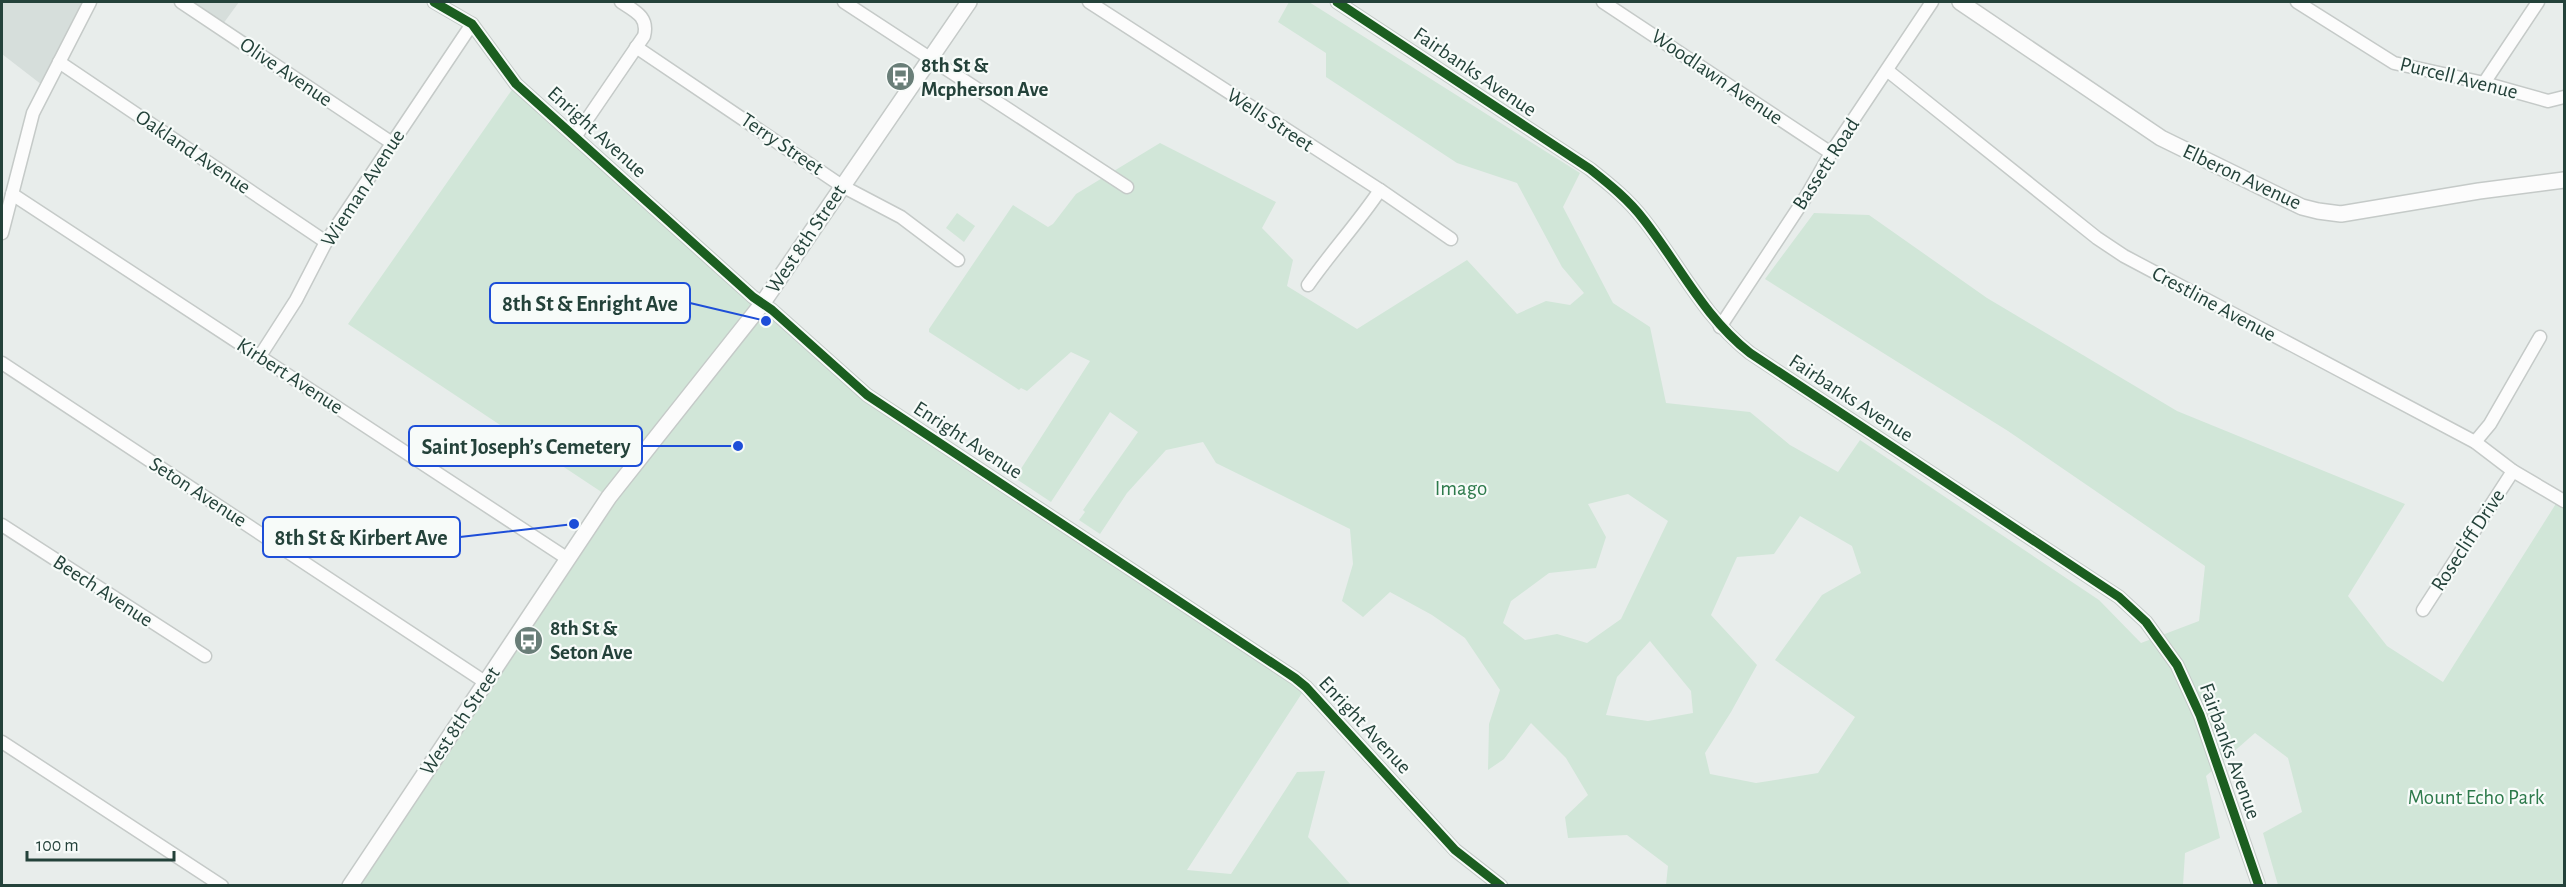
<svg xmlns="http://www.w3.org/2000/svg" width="2566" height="887" viewBox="0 0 2566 887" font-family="'Alegreya Sans',sans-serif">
<rect width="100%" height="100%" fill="#e8edeb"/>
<g fill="#d6dedb">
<path d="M2,2H90L46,88L2,54Z"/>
<path d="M181,2H239L220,28Z"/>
</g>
<g fill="#d1e6d8" fill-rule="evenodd">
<path d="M1289,2H1309L1580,173L1563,207L1613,303L1650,327L1666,403L1750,412L1790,445L1838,472L1860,440L2099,600L2141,643L2199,621L2205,566L2008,431L1765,279L1814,213L1869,215L1987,298L2177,411L2405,504L2348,596L2387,646L2443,682L2564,491V885H2278L2263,833L2302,812L2288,758L2255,733L2206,776L2220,838L2185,853L2183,885H1666L1668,866L1627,835L1568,838L1565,817L1588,795L1566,758L1531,723L1504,759L1488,770L1489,724L1500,690L1465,638L1432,615L1390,592L1363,617L1342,601L1353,564L1350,529L1216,463L1203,442L1166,450L1127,493L1100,534L1079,520L1085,512L1083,510L1138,432L1110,412L1051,502L1015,478L1090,361L1071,352L1027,391L1021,388L1019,390L929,332V329L1013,205L1048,227L1053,224L1076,194L1160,143L1276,202L1262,228L1293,260L1287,286L1357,329L1467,260L1517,314L1546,301L1570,305L1584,293L1562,267L1517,183L1457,163L1326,77V53L1278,22ZM1628,494L1668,521L1621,619L1587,643L1557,634L1525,640L1503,623L1511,601L1549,573L1596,568L1606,537L1588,504ZM1800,516L1852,546L1861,573L1822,595L1775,660L1855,717L1818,773L1756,783L1710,774L1705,753L1731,712L1757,665L1711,615L1737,557L1774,554ZM1650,641L1691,691L1693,713L1648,721L1606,715L1617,677Z"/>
<path d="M516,84L850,381L1306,687L1187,870L1231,874L1297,772L1325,771L1308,837L1351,885H350L609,497L348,324Z"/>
<path d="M957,213L975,226L964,242L946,228Z"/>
</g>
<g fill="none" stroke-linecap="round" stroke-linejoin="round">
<defs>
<g id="minor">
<path d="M181,2L392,143"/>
<path d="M434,2L472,24L516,84L753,297L772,310L867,395L1295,678L1306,687L1455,850L1501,886"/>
<path d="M844,2L1127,187"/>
<path d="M1089,2L1380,190L1451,239"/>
<path d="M1337,2L1590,169C1609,184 1629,200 1644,220C1680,266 1704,317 1750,353L2119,597L2146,622L2177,665L2200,715L2259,886"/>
<path d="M1603,2L1831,153"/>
<path d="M2297,2L2394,63L2484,83L2548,101L2564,97"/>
<path d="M636,47L842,186L901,217L958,260"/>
<path d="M59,62L326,242"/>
<path d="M1888,71L2097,238L2124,256L2475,442L2513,471L2564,501"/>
<path d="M2484,83L2538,2"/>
<path d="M575,137L644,36C649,17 635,11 621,2"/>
<path d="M12,194L568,559"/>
<path d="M2,233L33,113L90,2"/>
<path d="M1308,285C1331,252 1358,223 1380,190"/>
<path d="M1720,327L1807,195L1831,153L1932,2"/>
<path d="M260,356L296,300L326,242L472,24"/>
<path d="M2,363L485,682"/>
<path d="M2475,442L2490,424L2540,337"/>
<path d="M2,525L205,656"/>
<path d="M2423,610L2513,471"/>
<path d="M2,742L222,886"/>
</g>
<g id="tertiary">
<path d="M1960,2L2161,138L2302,207L2318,211L2341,214L2479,191L2564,180"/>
<path d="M350,886L609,497L762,304L969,2"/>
</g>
</defs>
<use href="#minor" stroke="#c5cac8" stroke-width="15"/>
<use href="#tertiary" stroke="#c5cac8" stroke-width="18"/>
<use href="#minor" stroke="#fcfcfc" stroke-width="12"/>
<use href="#tertiary" stroke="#fcfcfc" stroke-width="15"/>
<defs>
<g id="cycleway">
<path d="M434,2L472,24L516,84L753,297L772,310L867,395L1295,678L1306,687L1455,850L1501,886"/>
<path d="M1337,2L1590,169C1609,184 1629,200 1644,220C1680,266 1704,317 1750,353L2119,597L2146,622L2177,665L2200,715L2259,886"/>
</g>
</defs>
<use href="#cycleway" stroke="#f7fbf9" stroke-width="13"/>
<use href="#cycleway" stroke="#1b5e20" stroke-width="9"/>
</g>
<defs>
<symbol id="bus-disc" viewBox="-11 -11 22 22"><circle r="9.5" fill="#697e78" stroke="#f7fbf9"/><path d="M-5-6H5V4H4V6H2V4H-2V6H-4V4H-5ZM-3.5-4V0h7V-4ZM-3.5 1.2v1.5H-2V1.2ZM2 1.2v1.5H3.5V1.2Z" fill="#fff"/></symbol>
</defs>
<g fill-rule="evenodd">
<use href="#bus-disc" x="884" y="60" width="33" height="33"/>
<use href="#bus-disc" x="512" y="624" width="33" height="33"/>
</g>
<g text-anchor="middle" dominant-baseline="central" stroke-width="4.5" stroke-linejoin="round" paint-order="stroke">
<g font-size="21" font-weight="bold" fill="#24423a" stroke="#f7fbf9" text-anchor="start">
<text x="921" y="65">8th St &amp;<tspan x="921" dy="24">Mcpherson Ave</tspan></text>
<text x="550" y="628">8th St &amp;<tspan x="550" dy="24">Seton Ave</tspan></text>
</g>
<g font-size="21" fill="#24423a" stroke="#f7fbf9">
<text transform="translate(286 72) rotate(34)">Olive Avenue</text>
<text transform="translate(1475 72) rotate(34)">Fairbanks Avenue</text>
<text transform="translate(1717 77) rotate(34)">Woodlawn Avenue</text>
<text transform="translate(2459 78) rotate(14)">Purcell Avenue</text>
<text transform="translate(1270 120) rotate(33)">Wells Street</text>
<text transform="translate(597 132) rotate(42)">Enright Avenue</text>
<text transform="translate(782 144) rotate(34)">Terry Street</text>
<text transform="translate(193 152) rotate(34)">Oakland Avenue</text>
<text transform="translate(1826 164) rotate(-57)">Bassett Road</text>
<text transform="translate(2242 177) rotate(25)">Elberon Avenue</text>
<text transform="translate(363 188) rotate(-57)">Wieman Avenue</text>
<text transform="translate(806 239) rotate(-56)">West 8th Street</text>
<text transform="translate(2214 304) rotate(28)">Crestline Avenue</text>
<text transform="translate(290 376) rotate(33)">Kirbert Avenue</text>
<text transform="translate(1851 398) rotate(33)">Fairbanks Avenue</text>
<text transform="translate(968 440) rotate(33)">Enright Avenue</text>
<text transform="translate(198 492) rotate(33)">Seton Avenue</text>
<text transform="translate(2468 540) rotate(-57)">Rosecliff Drive</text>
<text transform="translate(103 591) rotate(33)">Beech Avenue</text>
<text transform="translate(460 721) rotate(-56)">West 8th Street</text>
<text transform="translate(1365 725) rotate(47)">Enright Avenue</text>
<text transform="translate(2230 751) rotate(70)">Fairbanks Avenue</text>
</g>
<g font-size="21" fill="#2d7a4b" stroke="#f7fbf9">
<text x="1461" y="488">Imago</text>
<text x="2476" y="797">Mount Echo Park</text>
</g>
</g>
<path fill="none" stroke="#1d4ed8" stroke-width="2" d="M766 321L690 303M738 446L642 446M574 524L460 537"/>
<g fill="#1d4ed8" stroke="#f7fbf9" stroke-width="2">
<circle cx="766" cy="321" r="6"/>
<circle cx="738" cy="446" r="6"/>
<circle cx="574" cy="524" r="6"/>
</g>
<g fill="#f7fbf9" stroke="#1d4ed8" stroke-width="2">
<rect x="490" y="283" width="200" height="40" rx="6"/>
<rect x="409" y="426" width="233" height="40" rx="6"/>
<rect x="263" y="517" width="197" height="40" rx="6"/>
</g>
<g font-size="22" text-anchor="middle" font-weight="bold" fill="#24423a">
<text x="590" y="311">8th St &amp; Enright Ave</text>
<text x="526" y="454">Saint Joseph’s Cemetery</text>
<text x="361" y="545">8th St &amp; Kirbert Ave</text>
</g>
<rect width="2566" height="887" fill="none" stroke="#24423a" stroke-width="6"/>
<path d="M27 851v9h147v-9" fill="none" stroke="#24423a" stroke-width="3"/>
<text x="36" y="851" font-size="18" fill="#24423a" stroke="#f7fbf9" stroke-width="4.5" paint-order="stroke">100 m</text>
</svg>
